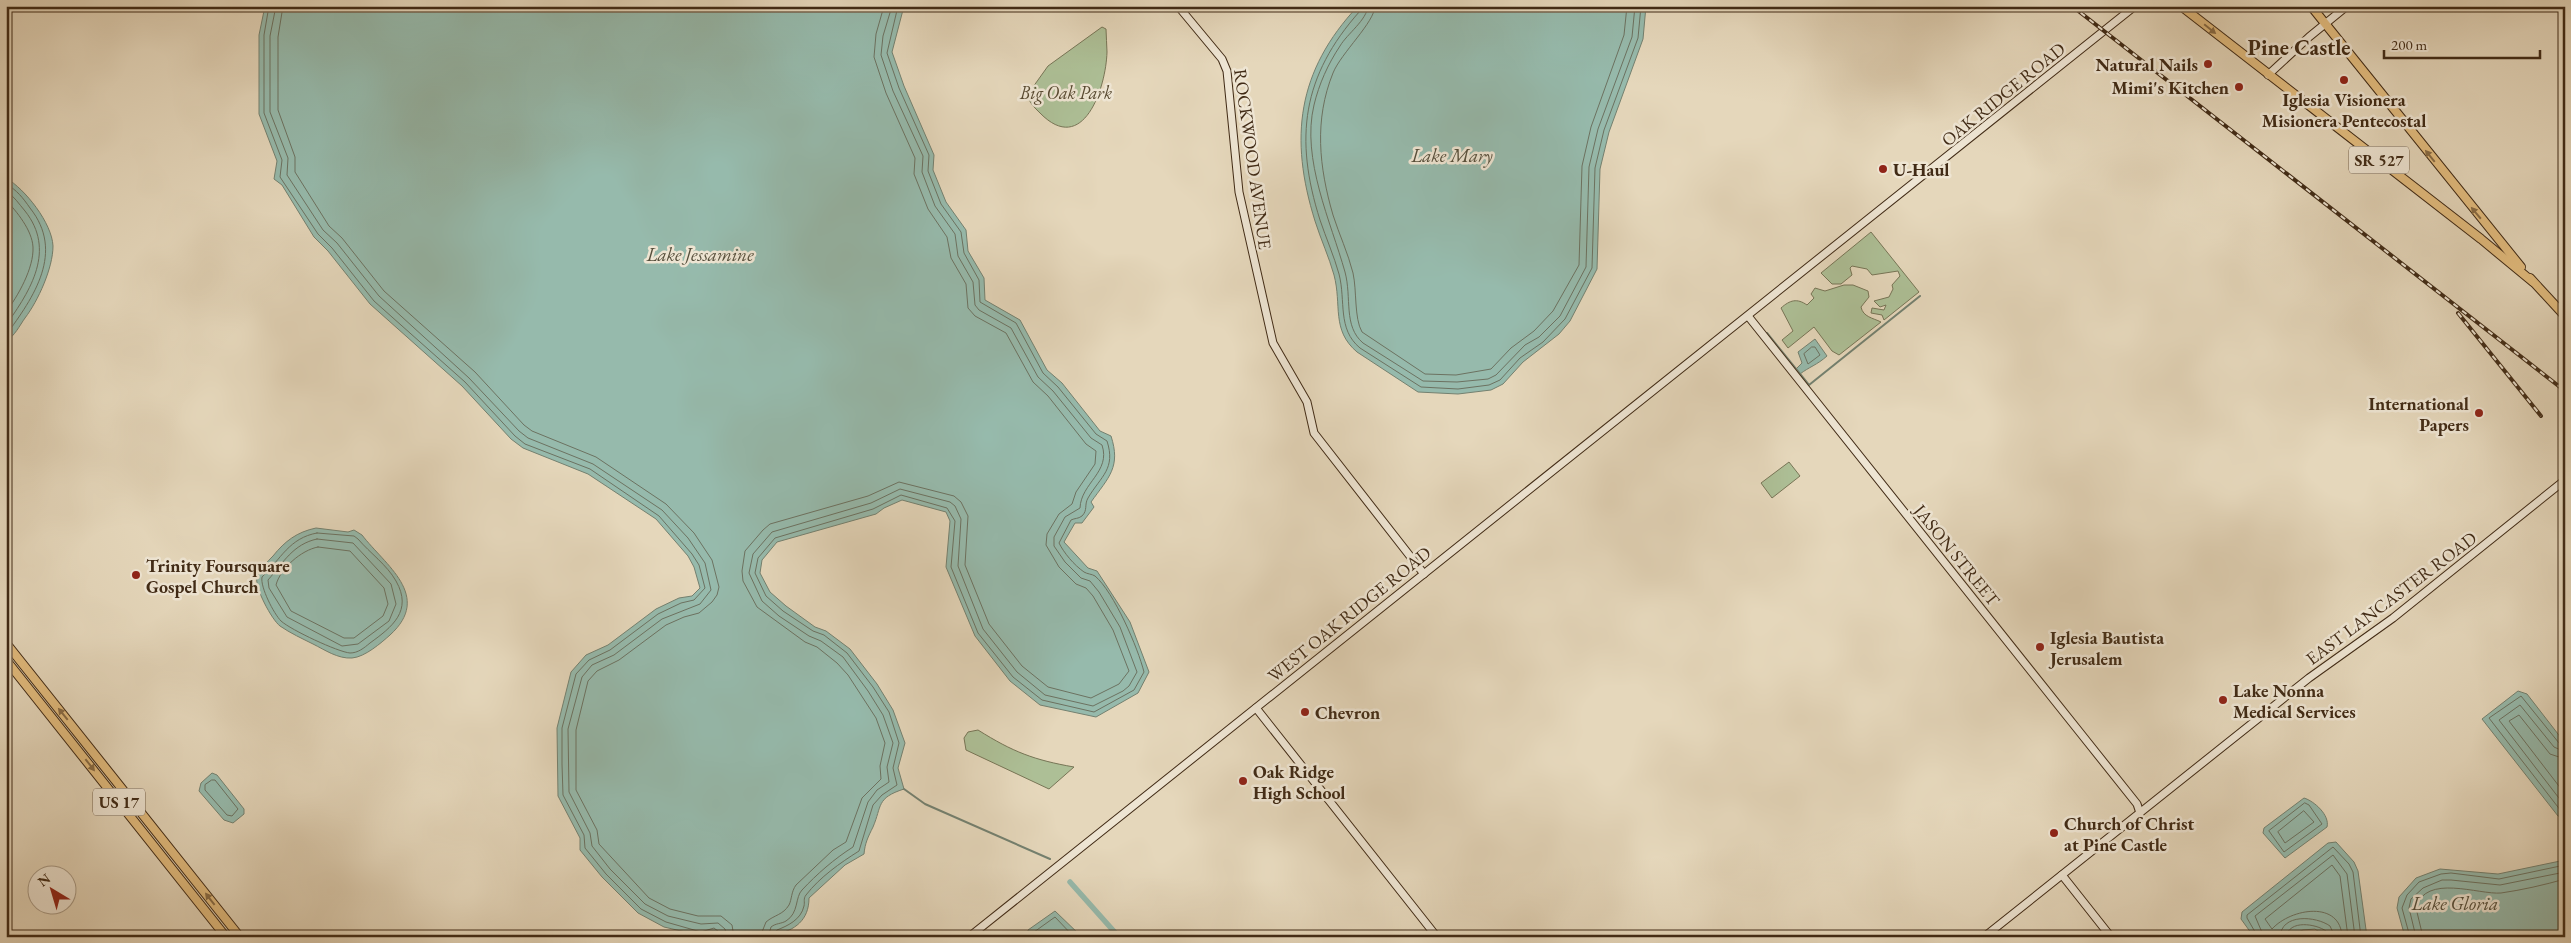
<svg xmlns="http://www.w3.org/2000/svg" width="2571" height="943" viewBox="0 0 2571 943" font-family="'EB Garamond',serif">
<rect width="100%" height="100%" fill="#e5d7bb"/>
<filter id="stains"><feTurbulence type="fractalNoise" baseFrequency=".004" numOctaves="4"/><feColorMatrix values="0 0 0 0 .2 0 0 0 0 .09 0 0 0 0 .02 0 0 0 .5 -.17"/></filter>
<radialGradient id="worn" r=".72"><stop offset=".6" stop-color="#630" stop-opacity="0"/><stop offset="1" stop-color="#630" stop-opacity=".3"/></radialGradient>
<g fill="#adbf96" stroke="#777556">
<path d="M1102,27L1106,29C1106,37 1107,44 1107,52C1106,88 1083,157 1040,113C1035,108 1028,102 1028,94L1048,66Z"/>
<path d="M1871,232L1919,292L1884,320L1882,315L1871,313L1872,308L1884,310L1886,305L1880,307L1874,301L1889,297L1893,289L1892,285L1900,276L1898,271L1872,275L1867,269L1852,266L1850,268L1852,275L1841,284H1832L1821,273Z"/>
<path d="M1844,285H1853L1868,291L1869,297L1861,307C1863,317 1873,318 1881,322L1839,355L1832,351L1814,327L1788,348L1782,340L1793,331L1781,308C1790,300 1797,298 1807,305L1814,298L1811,294L1815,288L1825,291Z"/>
<path d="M1789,462L1800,476L1772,498L1761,483Z"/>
<path d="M978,730C1013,752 1034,760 1074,767L1049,789L966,750L964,738L968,732Z"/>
</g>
<g fill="#96baac" stroke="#748170">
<path d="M265,6H904L892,52L904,86L934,155L933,170L946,202L966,230L968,251L984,278L985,300L1020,320L1047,370L1062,383L1100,431L1111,436C1121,467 1109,477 1091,502L1094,507L1082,523H1075L1064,542L1088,568L1097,571L1130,622L1149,672L1138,693L1096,717L1040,705L1010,681L975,636L946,567L950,521L946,512L902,500L884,508L876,514L777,542L762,560L760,573L770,592L786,606L815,627L826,631L850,649L877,684L893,710L905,743L898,768L904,789C876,798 882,806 873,827C868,837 865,843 864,854L845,865L809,898C809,943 751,937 719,937L713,933L694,934L664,927L638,913L602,877L580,850V838L558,796L557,728L571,672L586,655L608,645L656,609L679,598L692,596L700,588L694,567L688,556L656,519L588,474L523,448L511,439L462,386L370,304L328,251L314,237L282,185L274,179L277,161L259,114V35Z"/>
<path d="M1358,6H1646L1643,39L1609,132L1600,169L1597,269L1570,321L1559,334L1523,362L1503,384L1491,390L1458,394L1418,392L1357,352C1331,330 1342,305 1334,275C1329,257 1321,240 1315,221C1289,138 1297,71 1358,6Z"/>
<path d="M6,178C25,189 52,223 53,246C53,268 38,301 25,318C20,325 14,337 6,341Z"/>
<path d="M1815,339L1827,356C1817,365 1809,367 1800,374L1796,369L1802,363L1798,352Z"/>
<path d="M316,528L348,532L354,530L362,535C385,565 433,596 390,635C381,643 365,657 352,658C338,659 325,650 313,644C303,639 290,633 280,626C272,620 254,587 257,577C259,570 268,561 273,556C285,541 297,532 316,528Z"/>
<path d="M2518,691L2527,694L2565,743V817L2558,816L2482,719Z"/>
<path d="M212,773L217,775L244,809V814L233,823L224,820L199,791L201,783Z"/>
<path d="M2304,798C2314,801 2330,815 2327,827L2285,858L2263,833L2264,828Z"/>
<path d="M2336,842L2354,862L2358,871L2367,937H2326L2315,929L2303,930L2287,937H2254L2241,919L2242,912L2328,843Z"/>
<path d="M2565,860V937H2405L2397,908L2399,897L2416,878L2440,869L2498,874Z"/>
<path d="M1055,911L1082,937L1028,935V930Z"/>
</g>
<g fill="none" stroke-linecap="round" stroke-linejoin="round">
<g stroke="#6c7261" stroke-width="1">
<path d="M269,6L264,35V113L282,160L280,177L318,234L332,248L374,301L465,382L515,436L525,444L590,469L659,516L692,554L699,565L705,588L694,600L681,603L658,614L610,650L589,660L576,674L562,728V764L563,795L584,835L585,848L606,874L641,909L666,922L701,932L714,928L719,932L721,937"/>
<path d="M276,6L270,36V112L288,158L287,175L323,230L337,243L379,296L469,378L519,431L528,438L593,464L662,510L688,538L705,563L711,590L700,604L662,619L614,655L592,665L582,677L568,729L569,792L590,833L592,846L610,869L645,904L668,916L701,924L718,923L725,929L727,937"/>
<path d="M283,6L278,37V110L295,157V172L329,226L342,238L384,291L475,372L524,425L532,431L596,457L666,504L694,533L712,560L719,587L717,595L712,602L699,613L684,617L666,625L619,660L597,671L588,681L576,730V790L597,830L599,844L649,898L670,909L698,916H721L732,925L734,937"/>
<path d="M1361,6L1360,11C1302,76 1294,138 1320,220C1326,238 1334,256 1339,274C1346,301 1337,329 1360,348L1421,387L1458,389L1489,385L1500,380L1520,358L1543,342L1565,319L1592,268L1595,168L1604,130L1638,38L1641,6"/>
<path d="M1368,6C1367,20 1347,34 1340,46C1328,64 1319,84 1314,105C1301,159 1331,222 1345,272C1352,298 1343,326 1363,343L1423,381L1457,382L1488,379L1496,375L1525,345L1539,337L1560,316L1586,267L1589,167L1598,129L1632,37L1635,6"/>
<path d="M1375,6C1375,22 1341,53 1333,73C1314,120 1319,167 1333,215C1339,234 1348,253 1353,273C1357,291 1354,318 1362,332L1425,374L1456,375L1491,369L1511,348L1534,331L1553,311L1579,265L1582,166L1591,127L1624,35L1627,6"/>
<path d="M6,184C17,190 23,198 30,208C65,252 34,297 6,335"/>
<path d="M6,191C14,196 19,204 25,211C56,250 31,290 6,325"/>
<path d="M6,200C17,212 32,230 33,247C34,268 18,296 6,312"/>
<path d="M1812,347H1815L1820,355L1808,364L1804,354Z"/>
<path d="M317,533L354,536L358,539C370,553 387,565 396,581C413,611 392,627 370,643C364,648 358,653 350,653C338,652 291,630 281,621C274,614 260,587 262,577C281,559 289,538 317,533Z"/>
<path d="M317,539L353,543L391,584L396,604L389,621L358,644L342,646L287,617L269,588L268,580C283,563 293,544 317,539Z"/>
<path d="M318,547L350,551L384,588L388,604L383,616L354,638H344L291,611L276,585C280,569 301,550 318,547Z"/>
<path d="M2565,745L2559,743L2521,696L2489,718L2561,811L2565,812"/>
<path d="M2565,752L2554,747L2520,705L2499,720L2565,806"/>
<path d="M2565,759L2550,754L2519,715L2509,721L2565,794"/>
<path d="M212,780H215L238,809L232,816L227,815L205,790V785Z"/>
<path d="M2305,803L2309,805L2322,824L2284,852L2269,831Z"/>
<path d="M2304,811L2314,822L2285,843L2278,832Z"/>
<path d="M760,937L766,922C774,915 783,915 789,905C792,899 791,892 796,885L833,850L846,842L862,798L881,779L880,766L885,743L876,718L848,675L837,663L817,647L805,642L757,607L743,581L742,571L745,551L763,530L770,524L868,496L899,482L954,496L961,502L968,516L965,565L989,624L1022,666L1048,687L1091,698L1119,684L1129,671L1113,630L1093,596L1086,588L1076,584L1059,567L1046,545L1047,534L1059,514L1072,504L1076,492L1095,464L1096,451L1086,444L1048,396L1033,382L1006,333L975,316L968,308L966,284L951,258L947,237L928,209L914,174L915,158L886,93L874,57L876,34L884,6"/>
<path d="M768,937L771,927C776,923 781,924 786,921C799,913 795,897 802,890C817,874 834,859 853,847L868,802L877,790L889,782L887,767L893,743L883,715L868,691L843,657L821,641L809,636L779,616L762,601L749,573L753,554L772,532L871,503L900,489L950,502L955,506L961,519L958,566L983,629L1017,672L1045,695L1093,706L1123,691L1129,686L1137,672L1120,627L1099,592L1090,581L1081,578L1065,562L1054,546V537L1065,517L1080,508C1081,483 1111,472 1102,445L1091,438L1053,391L1038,377L1011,328L979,310L975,305L973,282L958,256L955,234L935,206L922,172L923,156L893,91L881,55L883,36L892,6"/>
<path d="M774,937L777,930C787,926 801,920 804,906C805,902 803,899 806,895C820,877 840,863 859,851L873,805L882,795L897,785L893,768L899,743L889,712L873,687L847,653L824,635L813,631L783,611L766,596L755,573L758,558L775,538L873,509L901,495L947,508L955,521L951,567L978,633L1013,677L1042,700L1094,712L1134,690L1144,672C1138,648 1114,592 1095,576C1092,574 1087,574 1084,572C1074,565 1064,553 1059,543L1071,520C1075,518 1078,519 1082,516C1088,510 1084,505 1088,498C1101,476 1116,469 1107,441L1096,434L1058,387L1043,373L1016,323L980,302L979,280L964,253L961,232L941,204L928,171L929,155L899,88L887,53L898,6"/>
<path d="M1033,937L1034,932L1055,917L1074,937"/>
<path d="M2258,937L2247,918V915L2333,847L2349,864L2353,872L2361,937"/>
<path d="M2264,937L2255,916L2333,855L2347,874L2355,937"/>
<path d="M2280,937C2281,913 2316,916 2330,926L2335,937"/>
<path d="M2286,937C2289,919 2316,924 2326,931L2328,937"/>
<path d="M2342,937C2341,900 2291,908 2272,929L2265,919L2332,865L2340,876L2348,937"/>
<path d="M2410,937L2402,908L2407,895L2419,882L2441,874L2451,873L2499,879L2565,865"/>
<path d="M2416,937L2409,908L2411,899L2423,888L2442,880H2451L2500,885L2565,872"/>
<path d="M2423,937L2416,908C2425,873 2479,895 2501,893C2522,890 2544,885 2565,879"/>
</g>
<g stroke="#748170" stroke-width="2">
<path d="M1767,333L1809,385L1920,296"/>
<path d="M904,789L925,804L1050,859"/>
</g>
<path stroke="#96baac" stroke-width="5.5" d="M1070,882L1119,937"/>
<defs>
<g id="secondary">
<path d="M1178,6L1222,59L1227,71L1239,192L1273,343L1307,402L1314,433L1424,574"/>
<path d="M2268,75L2309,37L2347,6"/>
<path d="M1748,316L2082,735L2137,804L2140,813"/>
<path d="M1256,708L1437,937"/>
<path d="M2062,875L2111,937"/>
<path d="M969,937L2135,6"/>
<path d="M1984,937L2309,678L2393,618L2565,480"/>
</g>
<g id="primary">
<path d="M2181,6L2481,239L2533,282"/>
<path d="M2311,6L2521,267"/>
<path d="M2530,278L2565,316"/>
<path d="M6,643L240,937"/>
<path d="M6,660L226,937"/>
</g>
</defs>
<use href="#secondary" stroke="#412b16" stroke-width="9"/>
<use href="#primary" stroke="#412b16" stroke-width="10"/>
<use href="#secondary" stroke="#eee5d3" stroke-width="7"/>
<use href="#primary" stroke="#e2bc7e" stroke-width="8"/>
<defs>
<g id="rail">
<path d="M2072,6L2565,391"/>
<path d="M2458,313L2541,416"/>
</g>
</defs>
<use href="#rail" stroke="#412b16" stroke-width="4"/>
<use href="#rail" stroke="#eee5d3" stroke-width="2" stroke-dasharray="5.5" stroke-linecap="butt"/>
</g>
<defs><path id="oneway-solid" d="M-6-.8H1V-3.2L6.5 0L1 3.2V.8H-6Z" transform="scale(1.25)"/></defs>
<g fill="#896c45">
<use href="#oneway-solid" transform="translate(2210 29) rotate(39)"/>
<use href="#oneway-solid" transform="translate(2430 156) rotate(-129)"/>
<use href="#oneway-solid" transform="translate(2476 213) rotate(-130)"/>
<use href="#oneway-solid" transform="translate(63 714) rotate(-129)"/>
<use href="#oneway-solid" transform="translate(90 765) rotate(52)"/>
<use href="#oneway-solid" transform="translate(210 899) rotate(-128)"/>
</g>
<g fill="#8f2418" stroke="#eee5d3" stroke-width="2">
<circle cx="2208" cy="64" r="5"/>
<circle cx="2344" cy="80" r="5"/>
<circle cx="2239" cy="87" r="5"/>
<circle cx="1883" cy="169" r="5"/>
<circle cx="2479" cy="413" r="5"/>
<circle cx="136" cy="575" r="5"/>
<circle cx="2040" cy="647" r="5"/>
<circle cx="2223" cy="700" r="5"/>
<circle cx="1305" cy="712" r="5"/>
<circle cx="1243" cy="781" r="5"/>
<circle cx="2054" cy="833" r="5"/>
</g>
<g text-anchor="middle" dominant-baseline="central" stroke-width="5" stroke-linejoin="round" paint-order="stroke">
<g fill="#eee5d3" stroke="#75634f" stroke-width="1">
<rect x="2349" y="146.5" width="60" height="27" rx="4"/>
<rect x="93" y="788.5" width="52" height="27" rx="4"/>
</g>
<g font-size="16" font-weight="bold" fill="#412b16">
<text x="2379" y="160">SR 527</text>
<text x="119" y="802">US 17</text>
</g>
<g font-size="18" font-weight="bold" fill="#412b16" stroke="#eee5d3" text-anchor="start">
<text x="2198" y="64" text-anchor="end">Natural Nails</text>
<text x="2229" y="87" text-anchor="end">Mimi's Kitchen</text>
<text x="2344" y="99" text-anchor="middle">Iglesia Visionera<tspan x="2344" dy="21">Misionera Pentecostal</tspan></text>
<text x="1893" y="169">U-Haul</text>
<text x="2469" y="403" text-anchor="end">International<tspan x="2469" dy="21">Papers</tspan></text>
<text x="146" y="565">Trinity Foursquare<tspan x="146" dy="21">Gospel Church</tspan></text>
<text x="2050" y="637">Iglesia Bautista<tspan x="2050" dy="21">Jerusalem</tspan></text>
<text x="2233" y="690">Lake Nonna<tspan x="2233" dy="21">Medical Services</tspan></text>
<text x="1315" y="712">Chevron</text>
<text x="1253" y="771">Oak Ridge<tspan x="1253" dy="21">High School</tspan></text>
<text x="2064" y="823">Church of Christ<tspan x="2064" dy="21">at Pine Castle</tspan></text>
</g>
<g font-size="18" font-style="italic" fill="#574930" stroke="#eee5d3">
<text x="1066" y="92">Big Oak Park</text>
</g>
<g font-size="18" fill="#412b16" stroke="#eee5d3">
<text transform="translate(2003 94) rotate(-39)">OAK RIDGE ROAD</text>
<text transform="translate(1253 159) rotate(82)">ROCKWOOD AVENUE</text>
<text transform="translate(1957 555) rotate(51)">JASON STREET</text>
<text transform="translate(2391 598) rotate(-37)">EAST LANCASTER ROAD</text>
<text transform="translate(1349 614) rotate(-39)">WEST OAK RIDGE ROAD</text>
</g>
<g font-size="19" font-style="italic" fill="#564f3c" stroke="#eee5d3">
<text x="1452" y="155">Lake Mary</text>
<text x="700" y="254">Lake Jessamine</text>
<text x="2455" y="903">Lake Gloria</text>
</g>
<g font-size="22" font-weight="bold" fill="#412b16" stroke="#eee5d3">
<text x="2299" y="47">Pine Castle</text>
</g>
</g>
<rect width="2571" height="943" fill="none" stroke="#e5d7bb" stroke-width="25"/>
<rect x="8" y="8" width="2556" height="928" fill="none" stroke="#412b16" stroke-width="2.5"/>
<rect x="12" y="12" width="2546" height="918" fill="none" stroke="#412b16"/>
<g transform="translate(52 890) rotate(322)"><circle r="24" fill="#eee5d3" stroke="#a99b87"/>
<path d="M0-4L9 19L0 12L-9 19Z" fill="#8f2418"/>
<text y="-8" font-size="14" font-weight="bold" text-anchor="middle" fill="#412b16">N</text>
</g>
<path d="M2384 50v8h156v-8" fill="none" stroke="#412b16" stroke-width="2.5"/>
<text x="2391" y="50" font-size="15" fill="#412b16" stroke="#eee5d3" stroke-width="4" paint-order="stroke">200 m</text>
<rect width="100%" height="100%" filter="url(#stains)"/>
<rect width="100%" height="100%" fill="url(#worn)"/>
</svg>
